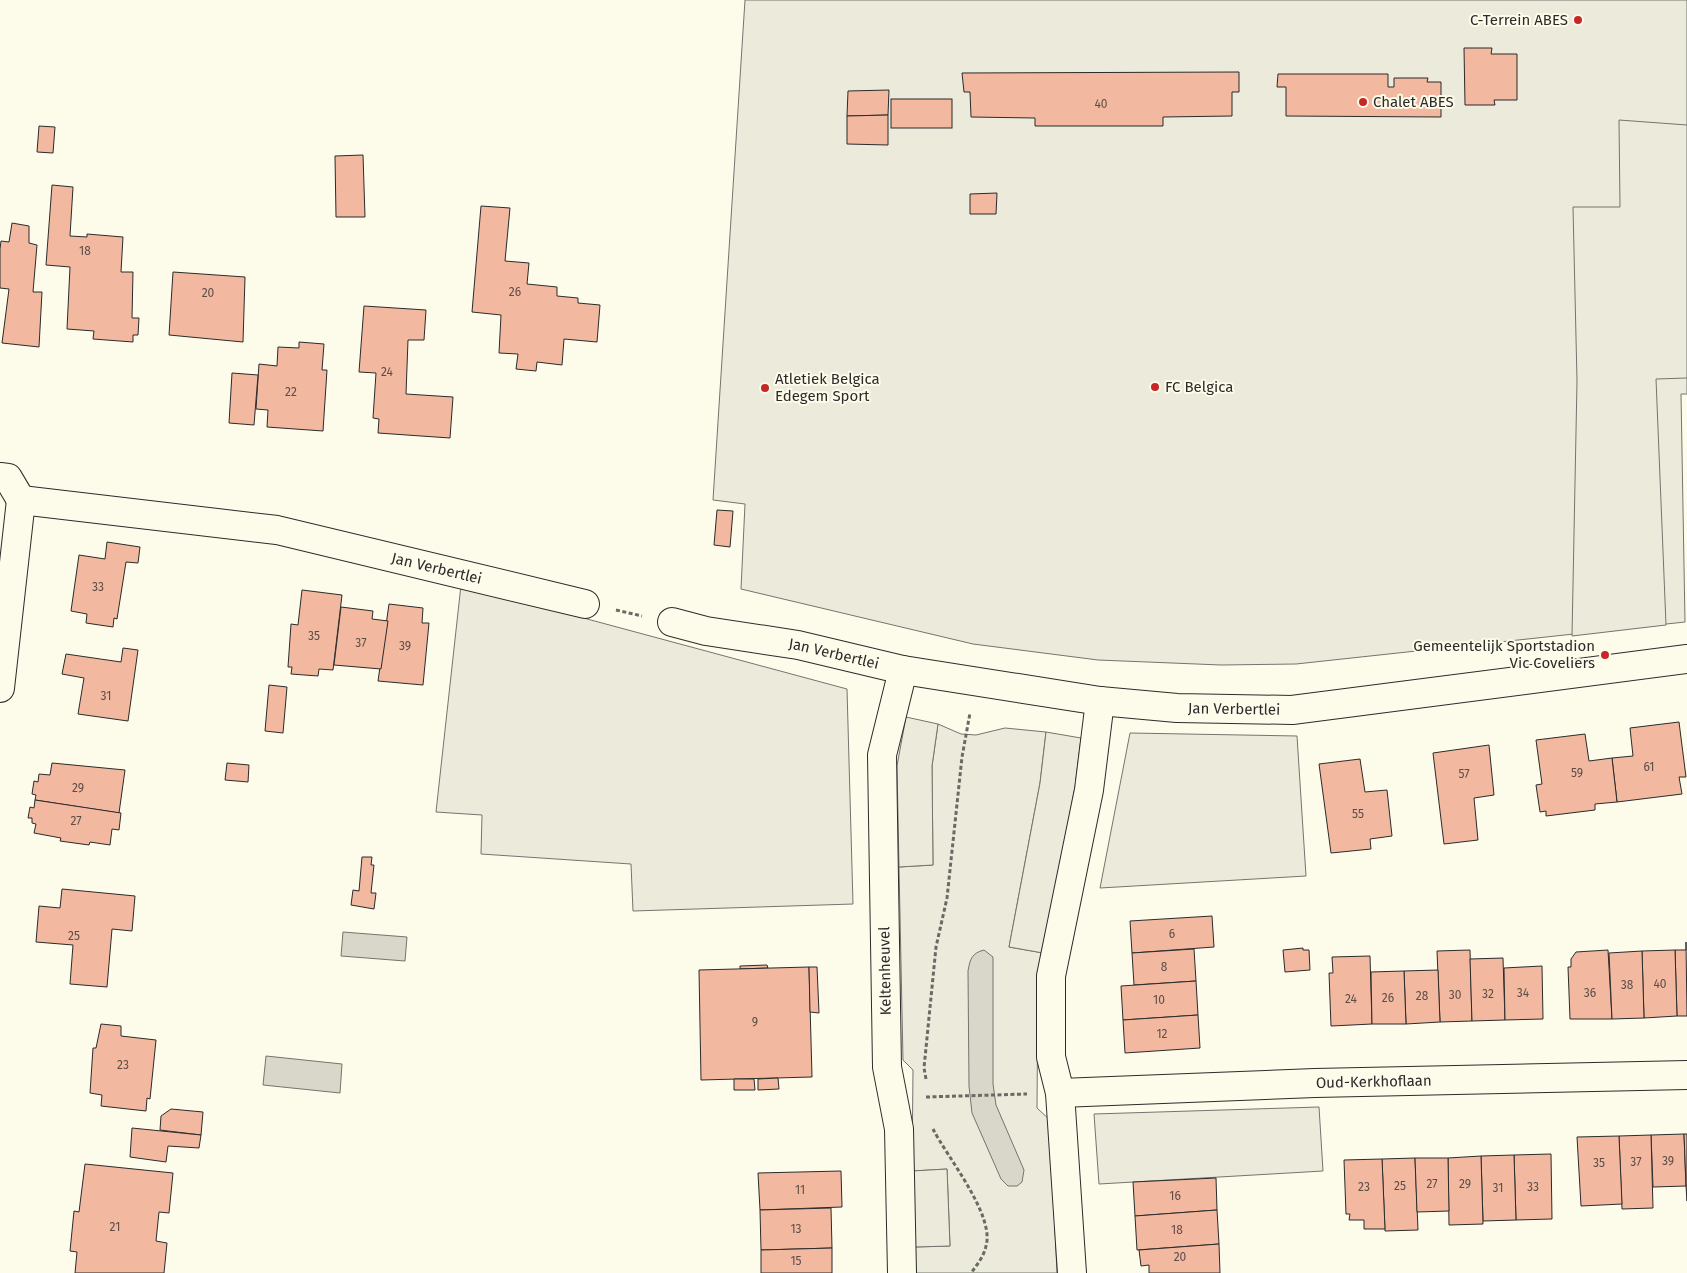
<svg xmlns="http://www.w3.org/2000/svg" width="1687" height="1273" viewBox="0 0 1687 1273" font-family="'Fira Sans',sans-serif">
<rect width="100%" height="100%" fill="#fdfbea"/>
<g fill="#ecebdb" stroke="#74746e">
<path d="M745,0H1687V394H1681L1685,622L1296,664L1221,665L1098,660L973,644L741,589L745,504L713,500Z"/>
<path d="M461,585L847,689L853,904L633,911L631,864L481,854L482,815L436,812Z"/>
<path d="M938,724L961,734L976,735L1005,728L1046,732L1040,783L1009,947L1043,953L1038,977L1037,1108L1050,1120L1057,1273H916L915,1247L950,1246L947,1169L912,1171L913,1070L903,1060L899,867L933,865L932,766Z"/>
<path d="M1130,733L1297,736L1306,876L1100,888Z"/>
<path d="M1319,1107L1323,1171L1099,1184L1094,1114Z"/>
</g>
<g fill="#eceadb" stroke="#74746e">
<path d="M1619,120L1687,125V378L1656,379L1666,625L1572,636L1577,381L1573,207H1620Z"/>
<path d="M906,717L938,724L932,766L933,865L899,867L897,766Z"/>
<path d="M1046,732L1081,738L1075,787L1043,953L1009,947L1040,783Z"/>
<path d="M947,1169L950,1246L915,1247L912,1171Z"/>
</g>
<g fill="#d8d7c9" stroke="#74746e">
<path d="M343,932L407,937L405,961L341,956Z"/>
<path d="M984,950L993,957V1084L996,1105L1024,1170L1022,1182L1017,1186H1008L1001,1179L972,1113L969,1086L968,971C970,959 972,953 984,950Z"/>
<path d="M266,1056L342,1064L340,1093L263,1085Z"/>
</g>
<g fill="#f2b8a0" stroke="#2b2b2b">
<path d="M1464,48H1492L1491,54H1517V100H1494L1495,105H1465Z"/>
<path d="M1239,72V92H1232V116L1163,117V126H1035V118L971,117L970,92H964L962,73Z"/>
<path d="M1278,74H1388V87H1394V78H1428L1427,82H1441V117L1286,116V87H1277Z"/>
<path d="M889,90L888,115L847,116L848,91Z"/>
<rect x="891" y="99" width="61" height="29"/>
<path d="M888,115V145L847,144V116Z"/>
<path d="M39,126L55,127L53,153L37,152Z"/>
<path d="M363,155L365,217H336L335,156Z"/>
<path d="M52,185L73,187L70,236L87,237V234L123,237L121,272H133L132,318H139L138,335H133V342L93,339L94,331L67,329L70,267L46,265Z"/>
<path d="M997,193L996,214H970V194Z"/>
<path d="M481,206L510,208L505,261L529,263L527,284L557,287V296L578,298V303L600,305L597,342L564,339L562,365L537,362L536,371L516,369L518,354L499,353L501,315L472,312Z"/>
<path d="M12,223L29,226V243L37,245L33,292H42L39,347L2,343L9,289L0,288V249L1,241L9,242Z"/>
<path d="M173,272L245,277L243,342L169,335Z"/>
<path d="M364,306L426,310L424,340H408L406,394L453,397L450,438L378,433L379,419L373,418L376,373L359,372Z"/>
<path d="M299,342L324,344L322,370H327L323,431L267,427L268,410L256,409L259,364L277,366L278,347L299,348Z"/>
<path d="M232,373L258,375L254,425L229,423Z"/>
<path d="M717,510L733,511L730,547L714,545Z"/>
<path d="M107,542L140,547L138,563L126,562L117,619L114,618L113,627L86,623L87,614L71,611L79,555L105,559Z"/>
<path d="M302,590L342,595L333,670L319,669L318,676L291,674L292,667H288L291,624L298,625Z"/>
<path d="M389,604L423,608L422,623H429L423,685L378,681Z"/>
<path d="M341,607L373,611L372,619L388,621L381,669L334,665Z"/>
<path d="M123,648L138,650L128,721L78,714L84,678L62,674L66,654L121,662Z"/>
<path d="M269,685L287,687L283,733L265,731Z"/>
<path d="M1679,722L1686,777H1679L1682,794L1617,802L1612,758L1633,756L1630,728Z"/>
<path d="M1585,734L1589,761L1612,758L1617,802L1595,804V810L1546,816V811L1540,812L1536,785L1542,784L1536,740Z"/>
<path d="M1489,745L1494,795L1474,798L1478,840L1444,844L1433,753Z"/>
<path d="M1360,759L1365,792L1387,790L1392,836L1370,839L1371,849L1331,853L1319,764Z"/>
<path d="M52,763L125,770L119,813L35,800L36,795L32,794L34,781L38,782L39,774L50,775Z"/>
<path d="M227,763L249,765L248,782L225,780Z"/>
<path d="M35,800L121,813L119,830L112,829L110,845L90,842L89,845L60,841L61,838L34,833L36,824L32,823V818H28L30,807L34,808Z"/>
<path d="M362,857H372L371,865H374L371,893H376L374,909L351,905L353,890L359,891Z"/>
<path d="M62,889L135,896L132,931L112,929L107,987L70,984L73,945L36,942L39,906L60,908Z"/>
<path d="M1212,916L1214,947L1132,953L1130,921Z"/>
<path d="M1686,942L1687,1016H1677L1675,950H1686Z"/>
<path d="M1303,948V950H1309L1310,970L1285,972L1283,950Z"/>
<path d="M1194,949L1196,981L1134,985L1132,953Z"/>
<path d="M1470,950L1472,1021L1440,1022L1437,951Z"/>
<path d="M1608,950L1612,1019H1570L1568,967H1571V959L1576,952Z"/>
<path d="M1675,950L1677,1016L1644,1018L1642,951Z"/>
<path d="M1642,951L1644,1018L1612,1019L1609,953Z"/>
<path d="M1370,956L1372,1024L1331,1026L1329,973H1333L1332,957Z"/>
<path d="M1503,958L1505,1020L1472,1021L1470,959Z"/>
<path d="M767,965L768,968L740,969V966Z"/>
<path d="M1542,966L1543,1019L1505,1020L1504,968Z"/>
<path d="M809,967L812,1077L701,1080L699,970Z"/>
<path d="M809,967H817L819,1013L810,1012Z"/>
<path d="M1438,970L1440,1022L1406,1024L1404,971Z"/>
<path d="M1404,971L1406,1024H1372L1371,972Z"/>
<path d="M1196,981L1198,1015L1123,1020L1121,986Z"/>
<path d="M1198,1015L1200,1048L1125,1053L1123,1020Z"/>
<path d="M101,1024L121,1026V1036L156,1040L150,1099L147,1098L146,1111L101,1106L102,1095L90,1093L93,1048H96Z"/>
<path d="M778,1078L779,1089L758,1090V1079Z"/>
<path d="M734,1079H754L755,1090H734Z"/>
<path d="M171,1109L203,1112L201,1135L160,1130L161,1116Z"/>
<path d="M132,1128L201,1135L199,1148L168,1146L166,1162L130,1157Z"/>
<path d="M1684,1134L1686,1186L1653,1187L1651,1135Z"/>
<path d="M1684,1134H1687V1201L1686,1186Z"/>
<path d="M1651,1135L1653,1208L1622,1209L1619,1136Z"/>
<path d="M1619,1136L1622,1204L1581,1206L1577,1137Z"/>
<path d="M1551,1154L1552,1219L1516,1220L1514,1155Z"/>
<path d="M1514,1155L1516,1220L1483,1221L1481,1156Z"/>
<path d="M1481,1156L1483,1224L1449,1225L1448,1158Z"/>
<path d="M1415,1158L1418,1230L1385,1231L1382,1159Z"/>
<path d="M1415,1158H1448L1449,1211L1417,1212Z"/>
<path d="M1382,1159L1385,1229H1364V1220H1349L1350,1214H1346L1344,1160Z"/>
<path d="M85,1164L173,1173L169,1213L159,1212L156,1241L167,1243L164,1273H75L77,1252L70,1251L74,1211L79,1212Z"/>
<path d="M841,1171L842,1207L760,1210L758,1173Z"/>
<path d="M1216,1178L1217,1210L1135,1216L1133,1182Z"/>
<path d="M831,1208L832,1248L761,1250L760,1210Z"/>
<path d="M1217,1210L1219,1244L1137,1250L1135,1216Z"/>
<path d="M1219,1244L1220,1273H1149V1265L1141,1266L1139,1250Z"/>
<path d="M832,1248V1273H761V1250Z"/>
</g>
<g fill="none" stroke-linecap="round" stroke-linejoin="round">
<defs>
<g id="street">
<path d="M0,477L8,478L21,500"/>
<path id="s1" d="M21,500L277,530L585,604"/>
<path id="s2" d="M672,622L706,631L798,645L903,670L1100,701L1177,708L1292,710L1687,659"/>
<path d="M0,688L21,500"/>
<path id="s3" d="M1060,1093L1315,1083L1687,1075"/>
<path d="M902,1273L899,1129L887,1067L882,755L903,670"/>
<path d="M1072,1273L1060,1093L1051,1057V976L1089,790L1100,701"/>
</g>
</defs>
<use href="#street" stroke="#2b2b2b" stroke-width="30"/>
<g stroke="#6a6964" stroke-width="3" stroke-dasharray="4 2.5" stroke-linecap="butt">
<path d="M616,610L642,616"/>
<path d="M926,1079L924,1068L936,947L947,898L962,757L970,713"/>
<path d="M926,1097L1027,1094"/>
<path d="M933,1129C947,1157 995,1215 986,1246C984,1256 977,1265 971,1273"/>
</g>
<use href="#street" stroke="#fdfbea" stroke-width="28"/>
</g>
<g fill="#c62828" stroke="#fdfbea" stroke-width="2">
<circle cx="1578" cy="20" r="5"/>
<circle cx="1363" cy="102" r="5"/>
<circle cx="1155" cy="387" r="5"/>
<circle cx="765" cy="388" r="5"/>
<circle cx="1605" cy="655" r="5"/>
</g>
<g text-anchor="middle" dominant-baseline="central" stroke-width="4" stroke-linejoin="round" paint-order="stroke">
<g font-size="12" fill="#5d4e48">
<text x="1101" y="104">40</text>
<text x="85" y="251">18</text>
<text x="515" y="292">26</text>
<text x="208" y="293">20</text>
<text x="387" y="372">24</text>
<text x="291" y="392">22</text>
<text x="98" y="587">33</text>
<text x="314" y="636">35</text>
<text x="361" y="643">37</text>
<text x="405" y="646">39</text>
<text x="106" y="696">31</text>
<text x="1649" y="767">61</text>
<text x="1577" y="773">59</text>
<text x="1464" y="774">57</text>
<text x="78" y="788">29</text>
<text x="1358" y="814">55</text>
<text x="76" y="821">27</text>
<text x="1172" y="934">6</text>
<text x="74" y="936">25</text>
<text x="1164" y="967">8</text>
<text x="1660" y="984">40</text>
<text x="1627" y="985">38</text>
<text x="1523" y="993">34</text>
<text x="1590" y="993">36</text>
<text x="1488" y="994">32</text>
<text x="1455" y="995">30</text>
<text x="1422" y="996">28</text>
<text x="1388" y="998">26</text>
<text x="1351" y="999">24</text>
<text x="1159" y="1000">10</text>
<text x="755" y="1022">9</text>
<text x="1162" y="1034">12</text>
<text x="123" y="1065">23</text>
<text x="1668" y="1161">39</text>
<text x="1636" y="1162">37</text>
<text x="1599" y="1163">35</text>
<text x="1432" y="1184">27</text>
<text x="1465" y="1184">29</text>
<text x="1400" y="1186">25</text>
<text x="1364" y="1187">23</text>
<text x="1533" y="1187">33</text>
<text x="1498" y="1188">31</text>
<text x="800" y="1190">11</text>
<text x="1175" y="1196">16</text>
<text x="115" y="1227">21</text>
<text x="796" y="1229">13</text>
<text x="1177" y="1230">18</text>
<text x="1180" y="1257">20</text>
<text x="796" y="1261">15</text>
</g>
<g font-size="15" fill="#2b2b2b" stroke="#fdfbea" text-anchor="start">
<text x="1568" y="20" text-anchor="end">C-Terrein ABES</text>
<text x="1373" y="102">Chalet ABES</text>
<text x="775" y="379">Atletiek Belgica<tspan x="775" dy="17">Edegem Sport</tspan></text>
<text x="1165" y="387">FC Belgica</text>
<text x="1595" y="646" text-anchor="end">Gemeentelijk Sportstadion<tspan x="1595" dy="17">Vic Coveliers</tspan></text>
</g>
<g font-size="15" fill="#2b2b2b" stroke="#fdfbea">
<text stroke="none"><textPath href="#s1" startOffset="422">Jan Verbertlei</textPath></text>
<text stroke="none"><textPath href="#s2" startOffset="165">Jan Verbertlei</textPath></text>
<text stroke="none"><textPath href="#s2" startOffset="570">Jan Verbertlei</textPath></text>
<text transform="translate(885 971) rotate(-91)">Keltenheuvel</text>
<text stroke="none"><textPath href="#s3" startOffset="314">Oud-Kerkhoflaan</textPath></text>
</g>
</g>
</svg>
